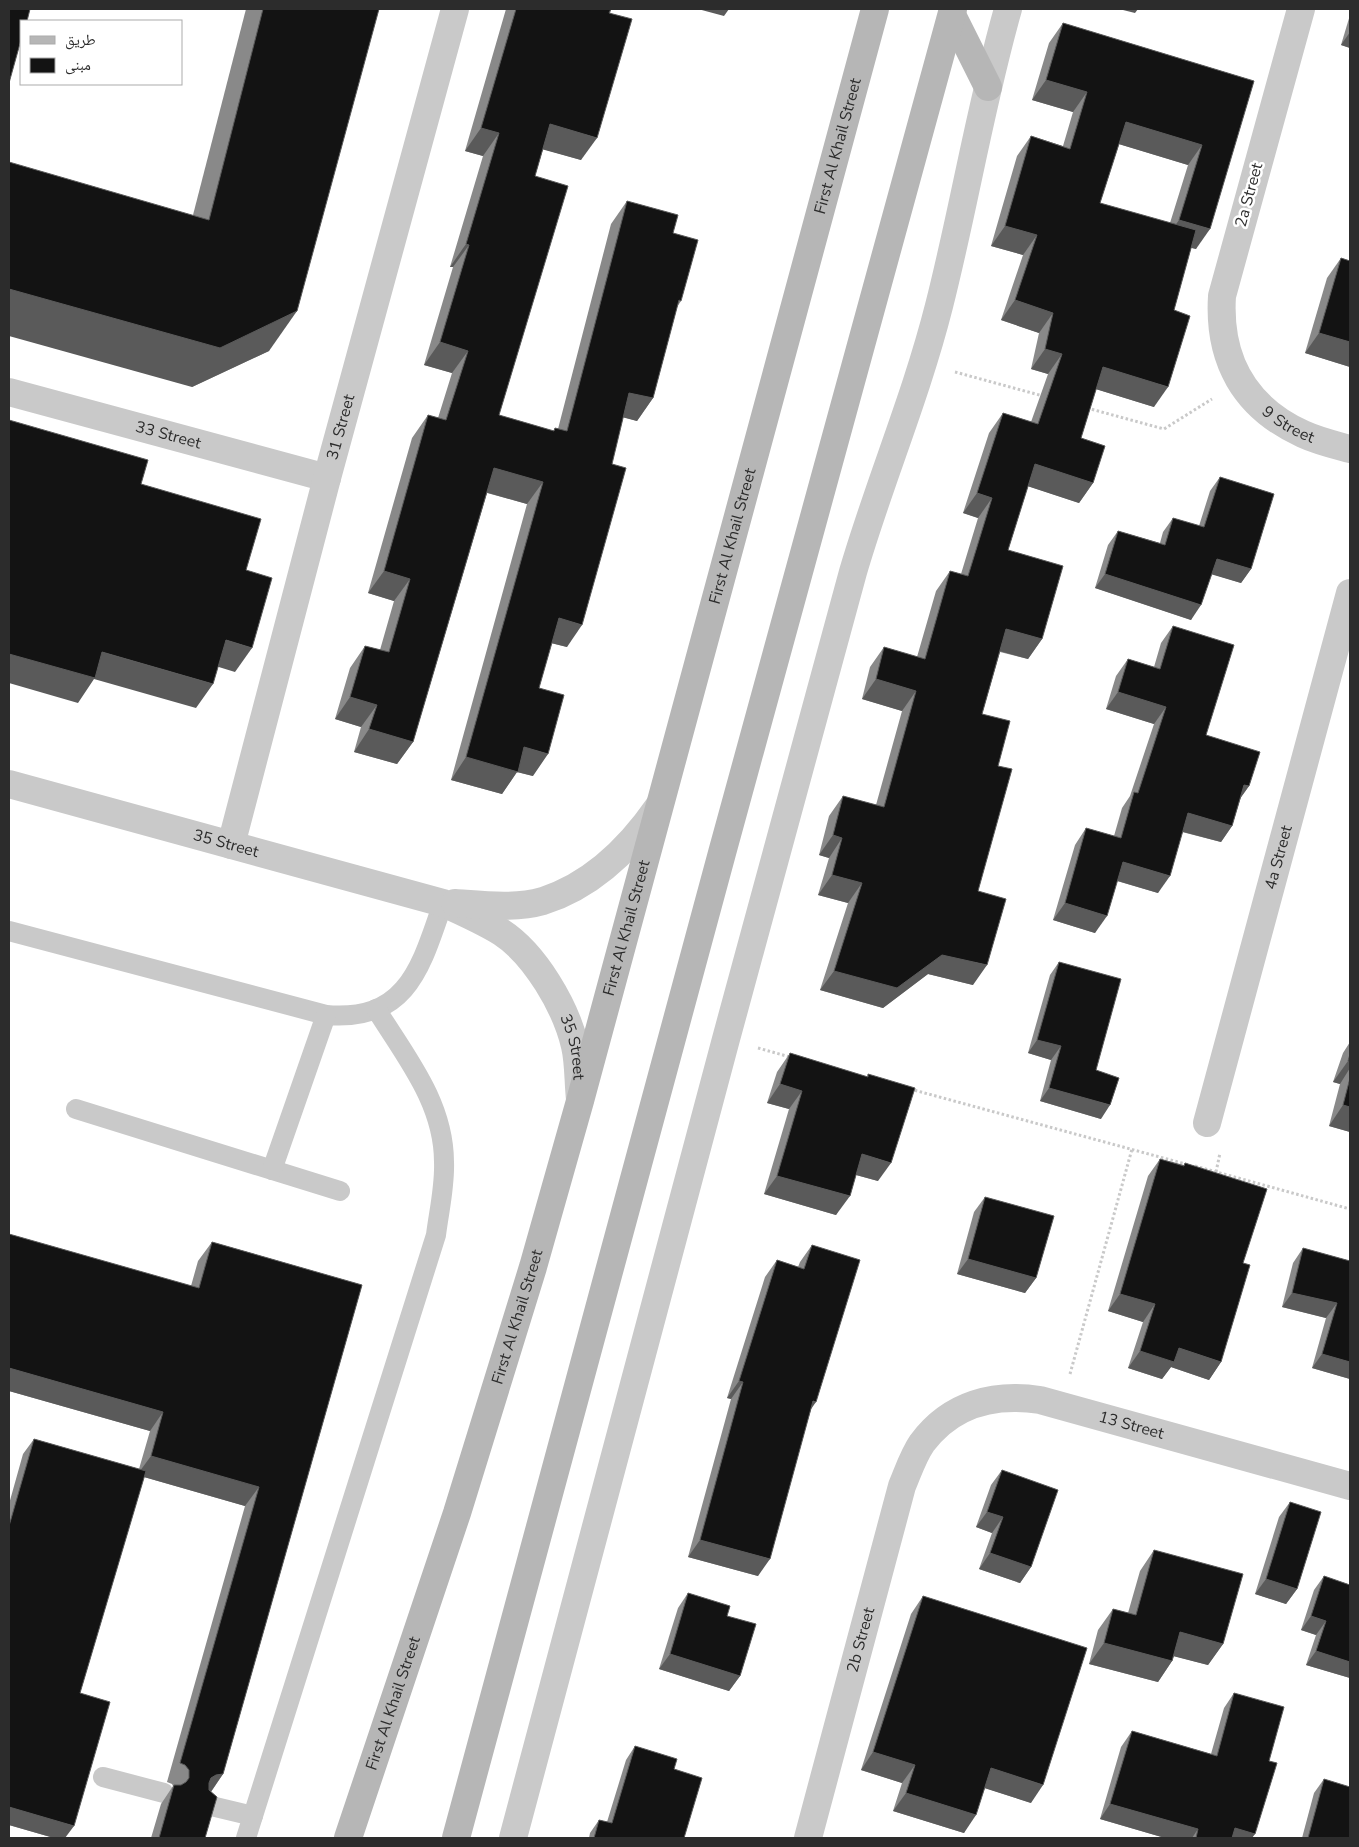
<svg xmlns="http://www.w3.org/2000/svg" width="1359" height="1847" viewBox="0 0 1359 1847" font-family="'Nunito Sans','Noto Naskh Arabic',sans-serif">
<rect width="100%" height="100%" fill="#fff"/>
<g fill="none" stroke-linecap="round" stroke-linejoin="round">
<g stroke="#c9c9c9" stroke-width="3" stroke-dasharray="2.5 2.5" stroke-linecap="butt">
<path d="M955,372L1043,396"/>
<path d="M1087,408L1164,429L1212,399"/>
<path d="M758,1048L790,1057"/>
<path d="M910,1089L1189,1165"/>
<path d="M1195,1166L1350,1209"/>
<path d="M1216,1172L1220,1153"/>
<path d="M1070,1374L1132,1149"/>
</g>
<g stroke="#c9c9c9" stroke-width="20">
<path d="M9,931L326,1015C408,1022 421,966 443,903"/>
<path d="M76,1109L340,1191"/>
<path d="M272,1170L326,1015"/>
<path d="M103,1777L164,1793"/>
<path d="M207,1805L253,1816"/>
<path d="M246,1838L436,1235C439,1211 445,1186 444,1162C444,1103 406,1057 376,1009"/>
</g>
<g stroke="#c9c9c9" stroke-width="28">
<path id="s1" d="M1301,9L1222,296C1218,360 1244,407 1303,434C1318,441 1335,445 1350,449"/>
<path id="s2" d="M9,392L327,478"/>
<path id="s3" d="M9,784L443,903C463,912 483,921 501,932C535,954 566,1007 575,1046C579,1063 578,1082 580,1099"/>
<path id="s4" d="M231,845L327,478L455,9"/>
<path d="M455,903C483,905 515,909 543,901C593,885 630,848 659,806"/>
<path id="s5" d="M1207,1123L1350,593"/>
<path d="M513,1838L726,1039L853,572C879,483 916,397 939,306C964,208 980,107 1008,9"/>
<path id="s6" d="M808,1838L902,1486C908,1472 913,1456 922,1443C951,1404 994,1393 1040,1400L1350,1486"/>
</g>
<g stroke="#b6b6b6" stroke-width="28">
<path d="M952,15L988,87"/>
<path id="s7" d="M348,1838L457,1513L533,1267L580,1101L875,9"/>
<path d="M456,1838L722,853L953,9"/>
</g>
</g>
<g fill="#898989" fill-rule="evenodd">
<path d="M246,9H379L269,351L192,387L193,215Z"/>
<path d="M506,9H611L581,160L543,149L535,176L499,415L553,431L555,428L558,429L611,224L627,201L673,233L681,301L677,307L653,398L637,421L623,417L567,647L551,643L539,688L533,776L517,772L502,794L451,780L527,504L487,493L413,742L397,764L354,752L361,727L335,719L350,668L365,646L380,650L394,601L368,593L412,438L428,415L438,418L452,373L424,365L453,267H450L483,156L465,151Z"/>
<path d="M1350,15V48L1341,45Z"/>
<path d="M1063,23L1254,81L1196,249L1191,248L1174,310L1154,407L1096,389L1081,438L1093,483L1079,503L1028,486L1008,550L1042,639L1028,659L1000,652L982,714L998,766L978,891L973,985L928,974L883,1008L820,990L848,903L818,895L829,858L819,855L829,816L843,796L876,805L902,711L862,699L870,667L884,647L917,657L936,591L950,571L961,574L978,518L963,513L989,433L1003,413L1031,422L1048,374L1031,369L1039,333L1001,320L1023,255L991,246L1017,156L1031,136L1063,146L1073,112L1032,100L1049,43ZM1119,144L1188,165L1170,223L1100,203Z"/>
<path d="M1341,258L1350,261V367L1305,353L1327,278Z"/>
<path d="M1220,477L1251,569L1241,583L1212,574L1191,620L1095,588L1108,545L1118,531L1160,543L1163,532L1173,518L1199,526L1210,491Z"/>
<path d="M1173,626L1206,735L1249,786L1241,797L1232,826L1221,842L1182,832L1158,893L1117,881L1095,933L1053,920L1075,845L1086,828L1114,836L1122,808L1130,796L1154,724L1106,709L1116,676L1128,659L1154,667L1161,643Z"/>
<path d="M1059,962L1096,1070L1101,1119L1040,1101L1051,1060L1028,1053L1050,975Z"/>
<path d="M1350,1042V1132L1329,1126L1340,1084L1333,1082L1343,1053Z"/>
<path d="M790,1053L867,1077L868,1074L878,1181L856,1175L836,1215L764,1194L789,1109L767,1103L777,1072Z"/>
<path d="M1160,1159L1184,1165L1185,1163L1243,1263L1221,1362L1209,1380L1171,1367L1162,1379L1128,1368L1143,1322L1108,1311L1148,1176Z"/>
<path d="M985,1197L1036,1278L1025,1293L957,1274L974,1212Z"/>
<path d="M9,1234L191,1286L198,1261L212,1242L362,1285L223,1774L211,1792L205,1838H151L161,1804L173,1786L172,1784L167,1782L245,1506L144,1477L80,1693L65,1838H54L9,1825V1504L23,1454L34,1439L139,1469L150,1431L9,1391Z"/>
<path d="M812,1245L811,1410L758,1576L688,1557L731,1399L727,1398L765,1277L777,1260L798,1267L800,1262Z"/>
<path d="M1303,1248L1350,1261V1379L1312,1368L1326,1318L1282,1307L1293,1263Z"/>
<path d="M1002,1470L1031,1567L1020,1583L979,1569L992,1533L976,1527L991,1485Z"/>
<path d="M1290,1502L1297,1589L1286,1604L1255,1594L1279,1517Z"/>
<path d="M1154,1550L1223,1644L1208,1665L1174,1656L1172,1661L1158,1682L1089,1664L1098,1630L1113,1609L1128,1613L1140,1571Z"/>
<path d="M1324,1576L1350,1585V1678L1306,1665L1316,1635L1301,1630L1314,1590Z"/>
<path d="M688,1593L727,1616L740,1676L729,1691L659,1669L678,1608Z"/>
<path d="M923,1596L1031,1803L985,1788L964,1833L893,1811L902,1783L861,1770L911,1614Z"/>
<path d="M1234,1693L1269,1761L1252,1838H1165L1100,1819L1121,1747L1132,1731L1211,1754L1224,1708Z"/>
<path d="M635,1746L674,1769L684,1838H589L590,1833L599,1820L607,1822L626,1760Z"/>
<path d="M1324,1779L1350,1838H1302L1314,1793Z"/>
</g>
<g fill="#5a5a5a">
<path d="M698,9H729L724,16Z"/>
<path d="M1119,9H1138L1135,13Z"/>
<path d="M1350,32V48L1341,45Z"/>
<path d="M1046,80L1087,92L1073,112L1032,100Z"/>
<path d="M1126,122L1202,145L1188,165L1112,142Z"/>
<path d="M550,124L597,138L581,160L534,147Z"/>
<path d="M481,128L499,133L483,156L465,151Z"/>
<path d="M1179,220L1210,229L1196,249L1165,240Z"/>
<path d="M1005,226L1037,235L1023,255L991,246Z"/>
<path d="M466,244L469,245L453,267H450Z"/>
<path d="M9,289L297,311L269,351L192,387L9,336Z"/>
<path d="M1015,300L1053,313L1039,333L1001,320Z"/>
<path d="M1319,333L1350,342V367L1305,353Z"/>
<path d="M440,342L468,351L452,373L424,365Z"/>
<path d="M1045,349L1062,354L1048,374L1031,369Z"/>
<path d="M1103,367L1168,387L1154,407L1089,387Z"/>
<path d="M629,393L653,398L637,421L614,415Z"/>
<path d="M1035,464L1093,483L1079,503L1021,484Z"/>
<path d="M494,468L543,482L527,504L478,490Z"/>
<path d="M977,493L992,498L978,518L963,513Z"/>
<path d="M1217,559L1251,569L1241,583L1207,573Z"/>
<path d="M384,571L410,579L394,601L368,593Z"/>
<path d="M1105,574L1201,605L1191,620L1095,588Z"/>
<path d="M559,618L582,625L567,647L543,641Z"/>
<path d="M1006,629L1042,639L1028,659L992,649Z"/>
<path d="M226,640L252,648L235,672L209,664Z"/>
<path d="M102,652L213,684L196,708L94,679L78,703L9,683V654Z"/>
<path d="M876,679L916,691L902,711L862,699Z"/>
<path d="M1118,692L1166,707L1154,724L1106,709Z"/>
<path d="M350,697L377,705L361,727L335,719Z"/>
<path d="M369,729L413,742L397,764L354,752Z"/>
<path d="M524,747L548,754L533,776L517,772L502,794L451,780L466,757Z"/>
<path d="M1244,785L1249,786L1237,803Z"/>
<path d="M1188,813L1232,826L1221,842L1176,830Z"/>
<path d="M833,835L842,838L829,858L819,855Z"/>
<path d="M1123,862L1170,876L1158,893L1111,879Z"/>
<path d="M832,875L862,883L848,903L818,895Z"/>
<path d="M1065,903L1107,916L1095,933L1053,920Z"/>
<path d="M942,955L987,965L973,985L928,974L883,1008L820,990L834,971Z"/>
<path d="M1037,1040L1061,1046L1051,1060L1028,1053Z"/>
<path d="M1348,1061L1350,1062V1068L1340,1084L1333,1082Z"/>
<path d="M780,1084L802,1091L789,1109L767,1103Z"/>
<path d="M1049,1088L1110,1105L1101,1119L1040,1101Z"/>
<path d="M1343,1105L1350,1107V1132L1329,1126Z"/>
<path d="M862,1154L891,1163L878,1181L849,1173Z"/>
<path d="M777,1176L850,1196L836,1215L764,1194Z"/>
<path d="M968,1259L1036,1278L1025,1293L957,1274Z"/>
<path d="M1292,1293L1337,1303L1326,1318L1282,1307Z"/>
<path d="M1120,1294L1155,1304L1143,1322L1108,1311Z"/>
<path d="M1179,1348L1221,1362L1209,1380L1171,1367L1162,1379L1128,1368L1140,1351Z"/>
<path d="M1322,1354L1350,1362V1379L1312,1368Z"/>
<path d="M9,1368L163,1412L150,1431L9,1391Z"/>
<path d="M739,1381L743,1382L731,1399L727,1398Z"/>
<path d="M813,1401L816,1402L804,1419Z"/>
<path d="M151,1456L259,1487L245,1506L137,1475Z"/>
<path d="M987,1512L1003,1517L992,1533L976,1527Z"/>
<path d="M700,1540L770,1559L758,1576L688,1557Z"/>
<path d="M990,1553L1031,1567L1020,1583L979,1569Z"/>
<path d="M1266,1579L1297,1589L1286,1604L1255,1594Z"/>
<path d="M1311,1616L1326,1621L1316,1635L1301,1630Z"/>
<path d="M1180,1632L1223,1644L1208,1665L1165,1654Z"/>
<path d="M1104,1643L1172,1661L1158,1682L1089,1664Z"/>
<path d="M1316,1651L1350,1662V1678L1306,1665Z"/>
<path d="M670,1654L740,1676L729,1691L659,1669Z"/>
<path d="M873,1752L915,1765L902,1783L861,1770Z"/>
<path d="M991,1768L1043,1785L1031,1803L978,1786Z"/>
<path d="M223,1774L210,1793L203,1794L211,1778L216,1775Z"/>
<path d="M906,1793L976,1815L964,1833L893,1811Z"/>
<path d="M1110,1804L1198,1829L1192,1838H1165L1100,1819Z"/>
<path d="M9,1807L74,1826L65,1838H54L9,1825Z"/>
<path d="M1235,1828L1255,1834L1252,1838H1227Z"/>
</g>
<g fill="#131313" stroke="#5a5a5a">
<path d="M9,9H30L27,21H21V40L9,83Z"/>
<path d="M263,9H379L297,311L220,348L9,289V162L209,220Z"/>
<path d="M516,9H611L609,13L632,19L597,138L550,124L535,176L568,186L499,415L554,431L555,428L567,431L627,201L678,215L673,233L698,240L681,301L679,300L653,398L629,393L612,464L626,468L582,625L559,618L539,688L564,695L548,754L524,747L518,772L466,757L543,482L494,468L413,742L369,729L377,705L350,697L365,646L389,652L410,579L384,571L428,415L446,420L468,351L440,342L469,245L466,244L499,133L481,128Z"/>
<path d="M1063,23L1254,81L1210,229L1179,220L1202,145L1126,122L1100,203L1196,230L1174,310L1190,316L1168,387L1103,367L1081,438L1105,446L1093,483L1035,464L1008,550L1063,566L1042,639L1006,629L982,714L1010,721L998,766L1012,769L978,891L1006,899L987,965L942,955L897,988L834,971L862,883L832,875L842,838L833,835L843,796L884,807L916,691L876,679L884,647L925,659L950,571L968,576L992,498L977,493L1003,413L1038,424L1062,354L1045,349L1053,313L1015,300L1037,235L1005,226L1031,136L1070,149L1087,92L1046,80Z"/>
<path d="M1341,258L1350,261V342L1319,333Z"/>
<path d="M9,420L148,460L141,484L261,519L246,570L272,578L252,648L226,640L213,684L102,652L95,678L9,654Z"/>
<path d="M1220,477L1274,494L1251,569L1217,559L1201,605L1105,574L1118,531L1165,545L1173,518L1204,527Z"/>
<path d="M1173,626L1234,645L1206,735L1260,752L1249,786L1244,785L1232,826L1188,813L1170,876L1123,862L1107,916L1065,903L1086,828L1121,838L1134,792L1138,793L1166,707L1118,692L1128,659L1160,669Z"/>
<path d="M1059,962L1121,979L1096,1070L1119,1078L1110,1105L1049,1088L1061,1046L1037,1040Z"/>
<path d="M790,1053L868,1077V1074L915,1088L891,1163L862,1154L850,1196L777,1176L802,1091L780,1084Z"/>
<path d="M1350,1054V1062L1348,1061Z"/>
<path d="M1350,1078V1107L1343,1105Z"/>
<path d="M1160,1159L1184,1166L1185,1163L1267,1189L1243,1263L1250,1265L1221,1362L1179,1348L1174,1362L1140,1351L1155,1304L1120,1294Z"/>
<path d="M985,1197L1054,1216L1036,1278L968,1259Z"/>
<path d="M9,1234L199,1288L212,1242L362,1285L223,1774L216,1775L211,1778L209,1783V1790L217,1797L205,1838H159L174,1785H181L186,1782L189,1778V1770L185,1765L180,1763L259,1487L151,1456L163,1412L9,1368Z"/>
<path d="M812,1245L860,1260L816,1402L813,1401L770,1559L700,1540L743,1382L739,1381L777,1260L804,1269Z"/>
<path d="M1303,1248L1350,1261V1362L1322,1354L1337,1303L1292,1293Z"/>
<path d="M34,1439L146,1471L80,1693L110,1702L74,1826L9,1807V1526Z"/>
<path d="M1002,1470L1058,1490L1031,1567L990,1553L1003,1517L987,1512Z"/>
<path d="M1290,1502L1321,1512L1297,1589L1266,1579Z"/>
<path d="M1154,1550L1243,1574L1223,1644L1180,1632L1172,1661L1104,1643L1113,1609L1136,1615Z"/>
<path d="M1324,1576L1350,1585V1662L1316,1651L1326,1621L1311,1616Z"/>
<path d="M688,1593L730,1606L727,1616L756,1624L740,1676L670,1654Z"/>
<path d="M923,1596L1087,1648L1043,1785L991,1768L976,1815L906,1793L915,1765L873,1752Z"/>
<path d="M1234,1693L1284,1707L1269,1761L1277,1763L1255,1834L1235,1828L1232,1838H1196L1198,1829L1110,1804L1132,1731L1217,1756Z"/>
<path d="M635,1746L677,1759L674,1769L702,1778L684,1838H594L599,1820L612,1823Z"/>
<path d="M1324,1779L1350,1787V1838H1308Z"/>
</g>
<g text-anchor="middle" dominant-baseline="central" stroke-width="5" stroke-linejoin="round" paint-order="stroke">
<g font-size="16" fill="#2c2c2c" stroke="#fff">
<text stroke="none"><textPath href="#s7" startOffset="1762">First Al Khail Street</textPath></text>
<text transform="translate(1249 195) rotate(-75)">2a Street</text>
<text stroke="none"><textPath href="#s1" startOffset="452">9 Street</textPath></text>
<text stroke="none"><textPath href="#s4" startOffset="432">31 Street</textPath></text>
<text stroke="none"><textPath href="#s2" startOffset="165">33 Street</textPath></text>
<text stroke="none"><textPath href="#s7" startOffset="1358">First Al Khail Street</textPath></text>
<text stroke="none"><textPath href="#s3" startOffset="225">35 Street</textPath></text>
<text stroke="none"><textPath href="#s5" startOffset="275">4a Street</textPath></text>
<text stroke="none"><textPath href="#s7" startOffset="952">First Al Khail Street</textPath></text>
<text stroke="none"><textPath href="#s3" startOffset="654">35 Street</textPath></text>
<text stroke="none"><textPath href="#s7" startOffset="548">First Al Khail Street</textPath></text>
<text stroke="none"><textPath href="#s6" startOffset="639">13 Street</textPath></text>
<text stroke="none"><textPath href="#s6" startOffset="205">2b Street</textPath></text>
<text stroke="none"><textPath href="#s7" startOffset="142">First Al Khail Street</textPath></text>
</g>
</g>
<rect width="1359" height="1847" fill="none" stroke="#2c2c2c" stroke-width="20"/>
<rect x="20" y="20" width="162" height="65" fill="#ffffff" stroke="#ababab"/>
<rect x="30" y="36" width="25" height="8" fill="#b6b6b6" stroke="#ababab"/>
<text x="65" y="45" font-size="15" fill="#2c2c2c">طريق</text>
<rect x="30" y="58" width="25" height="15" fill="#131313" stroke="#ababab"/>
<text x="65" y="70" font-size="15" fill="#2c2c2c">مبنى</text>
</svg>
